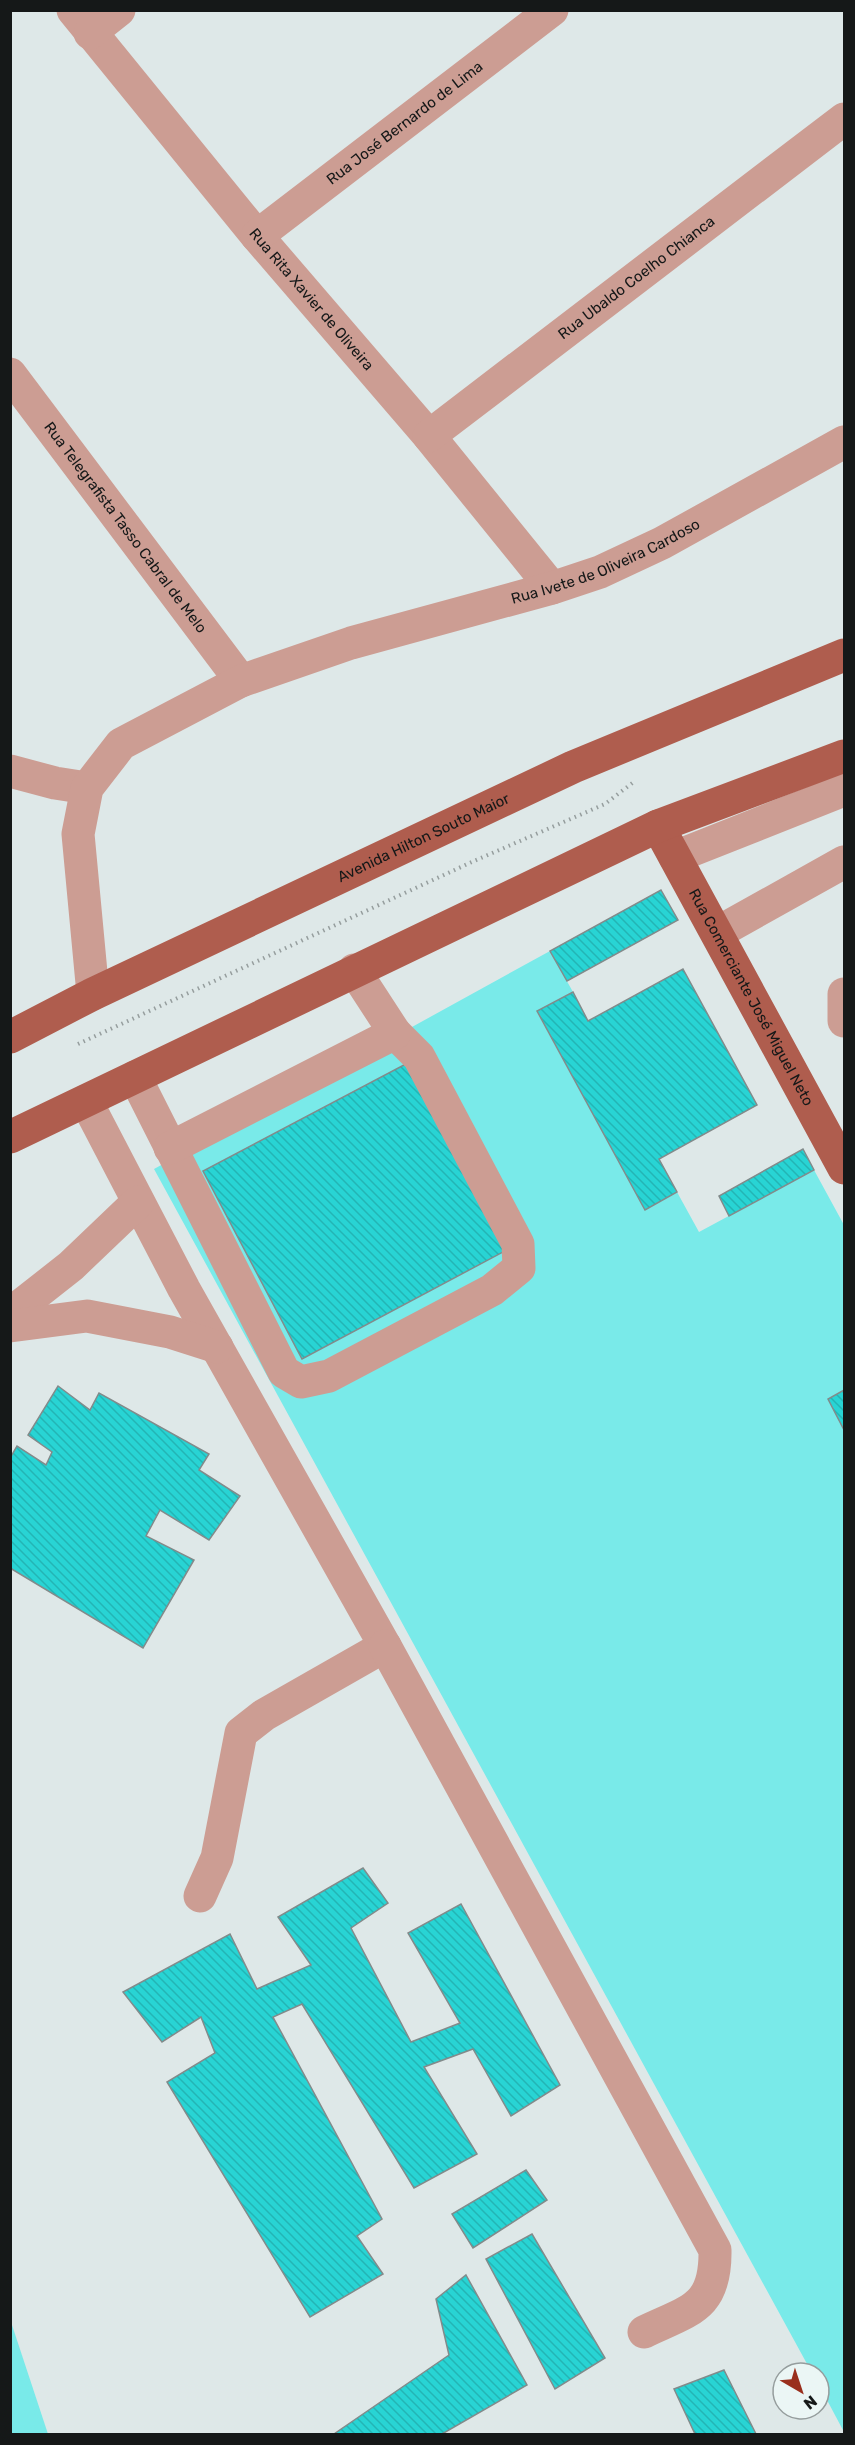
<svg xmlns="http://www.w3.org/2000/svg" width="855" height="2445" viewBox="0 0 855 2445" font-family="Rubik,sans-serif">
<defs>
<pattern id="building-back-hatch" width="6" height="6" patternUnits="userSpaceOnUse" patternTransform="scale(1.5)"><rect width="6" height="6" fill="#28d4d4"/><path d="M-1 5l2 2M0 0l6 6M5-1l2 2" fill="none" stroke="#23b5b5"/></pattern>
</defs>
<rect width="100%" height="100%" fill="#dee8e8"/>
<g fill="#79eae9">
<path d="M550,951L573,992L537,1012L645,1210L677,1192L699,1232L814,1170L844,1225V2432L819,2385V2373H812L154,1169Z"/>
<path d="M11,2322L48,2434H11Z"/>
</g>
<g fill="url(#building-back-hatch)" stroke="#828b8b" stroke-width="1.5">
<path d="M661,890L678,920L567,981L550,951Z"/>
<path d="M683,969L757,1105L659,1159L677,1192L645,1210L537,1011L573,992L588,1021Z"/>
<path d="M419,1057L518,1244L302,1359L203,1171Z"/>
<path d="M803,1149L814,1170L729,1216L719,1196Z"/>
<path d="M58,1386L90,1410L99,1393L209,1454L199,1470L240,1496L209,1540L160,1510L146,1536L194,1560L143,1648L10,1568V1458L17,1446L46,1465L52,1452L28,1435Z"/>
<path d="M844,1390V1430L828,1399Z"/>
<path d="M363,1868L388,1903L351,1928L411,2042L460,2023L408,1933L461,1904L560,2085L511,2116L473,2049L424,2067L477,2154L414,2188L302,2004L273,2017L382,2219L357,2236L383,2274L310,2317L167,2082L215,2053L201,2017L162,2042L123,1992L230,1934L257,1989L311,1965L278,1917Z"/>
<path d="M526,2170L547,2200L473,2248L452,2214Z"/>
<path d="M532,2234L605,2358L555,2389L486,2259Z"/>
<path d="M466,2275L527,2385L442,2434H334L449,2355L436,2299Z"/>
<path d="M724,2370L756,2434H695L674,2389Z"/>
</g>
<g fill="none" stroke-linecap="round" stroke-linejoin="round">
<path stroke="#969e9e" stroke-width="4" stroke-dasharray="1.5 4.5" stroke-linecap="butt" d="M78,1044L474,861L605,804L635,781"/>
<g stroke="#cc9d93" stroke-width="33">
<path id="s1" d="M73,10L257,236L429,436L552,588"/>
<path d="M90,33L119,10"/>
<path id="s2" d="M257,236L552,10"/>
<path id="s3" d="M10,374L241,681"/>
<path id="s4" d="M429,436L844,119"/>
<path d="M10,771L55,783L87,788"/>
<path d="M675,857L844,790"/>
<path d="M717,933L844,862"/>
<path id="s5" d="M93,994L78,834L87,788L121,744L241,681L351,643L552,588L600,572L662,543L844,442"/>
<path d="M844,994V1021"/>
<path d="M135,1077L284,1372L301,1382L329,1376L492,1290L519,1268L518,1244L419,1057L395,1033"/>
<path d="M86,1101L184,1289L385,1646L264,1715L241,1733L217,1858L200,1896"/>
<path d="M170,1148L395,1033L354,970"/>
<path d="M10,1314L71,1266L138,1202"/>
<path d="M10,1326L87,1316L170,1332L217,1347"/>
<path d="M385,1646L715,2250C716,2308 690,2310 644,2332"/>
</g>
<g stroke="#af5d4e" stroke-width="33">
<path id="s6" d="M658,826L844,1168"/>
<path id="s7" d="M10,1037L93,994L573,767L844,655"/>
<path d="M10,1137L658,826L844,756"/>
</g>
</g>
<g text-anchor="middle" dominant-baseline="central" stroke-width="5" stroke-linejoin="round" paint-order="stroke">
<g font-size="15" fill="#151818" stroke="#ebf6f5">
<text stroke="none"><textPath href="#s2" startOffset="186">Rua José Bernardo de Lima</textPath></text>
<text stroke="none"><textPath href="#s4" startOffset="261">Rua Ubaldo Coelho Chianca</textPath></text>
<text stroke="none"><textPath href="#s1" startOffset="375">Rua Rita Xavier de Oliveira</textPath></text>
<text stroke="none"><textPath href="#s3" startOffset="192">Rua Telegrafista Tasso Cabral de Melo</textPath></text>
<text stroke="none"><textPath href="#s5" startOffset="783">Rua Ivete de Oliveira Cardoso</textPath></text>
<text stroke="none"><textPath href="#s7" startOffset="459">Avenida Hilton Souto Maior</textPath></text>
<text stroke="none"><textPath href="#s6" startOffset="195">Rua Comerciante José Miguel Neto</textPath></text>
</g>
</g>
<rect width="855" height="2445" fill="none" stroke="#151818" stroke-width="24"/>
<g transform="translate(801 2391) rotate(141)"><circle r="28" fill="#ebf6f5" stroke="#959d9d" stroke-width="1.5"/>
<path d="M0-4.5L10 22L0 15L-10 22Z" fill="#992f1d"/>
<text y="-9" font-size="16" font-weight="bold" text-anchor="middle" fill="#151818">N</text>
</g>
</svg>
